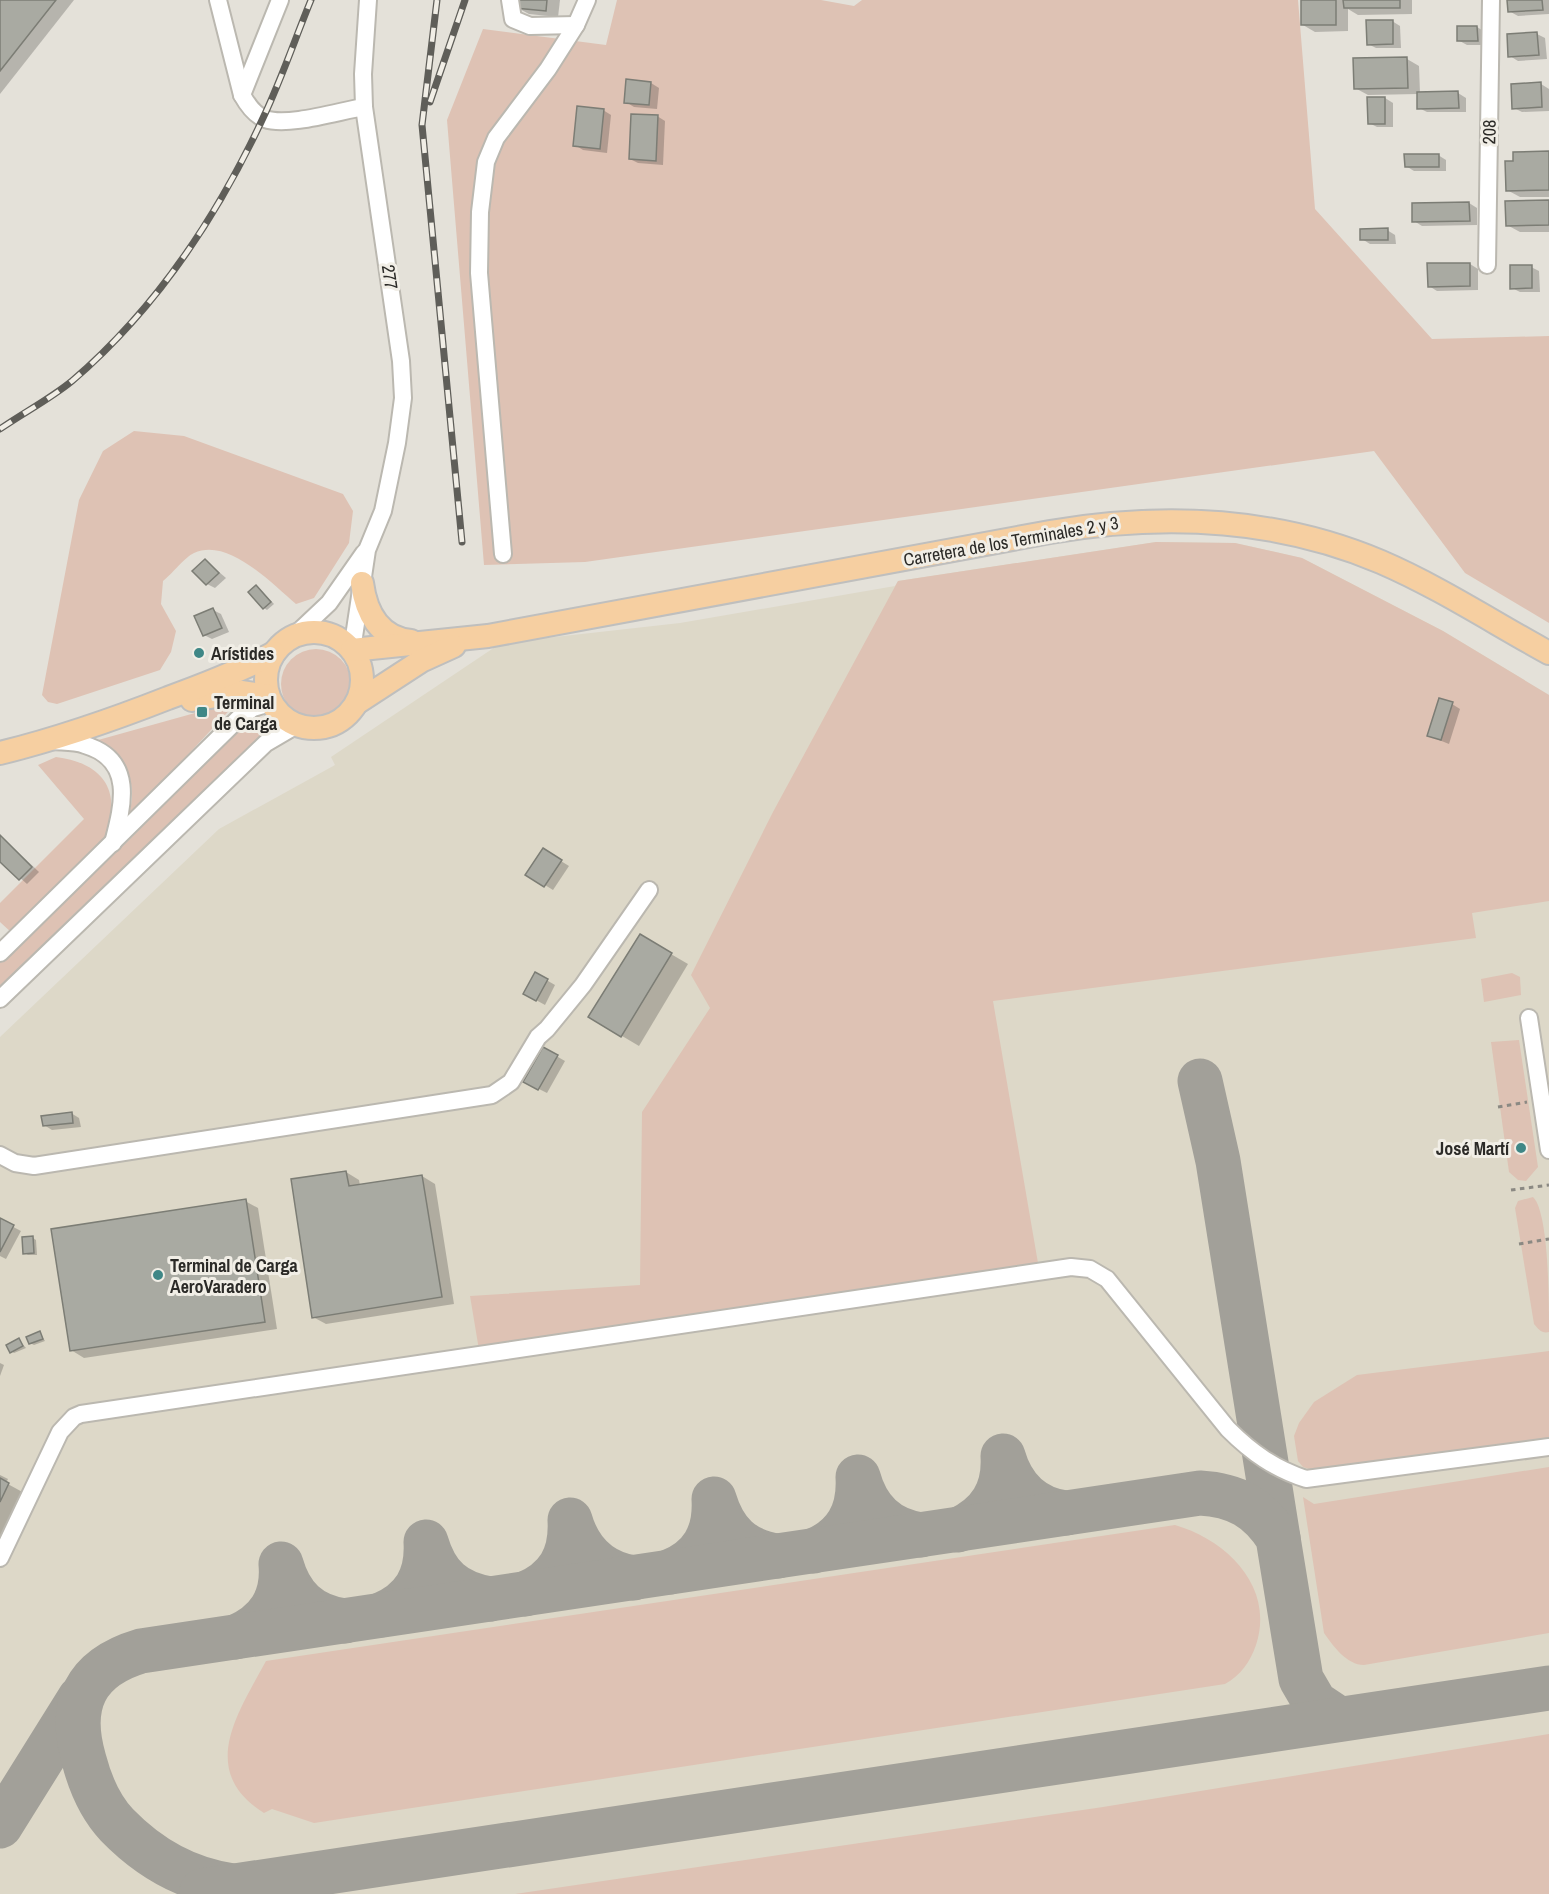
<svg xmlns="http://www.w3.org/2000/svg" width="1549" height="1894" viewBox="0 0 1549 1894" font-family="'Archivo Narrow',sans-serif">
<rect width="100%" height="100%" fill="#e4e1d9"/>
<path fill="#ddd8c8" d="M1156,542L1235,543L1302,558L1443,631L1549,695V1894H0V1037L219,829L335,765L331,757L501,643L680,623L895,586L898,581Z"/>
<g fill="#dec2b4">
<path d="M617,0H821L854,6L862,0H1298L1315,209L1432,339L1549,336V623L1465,573L1374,451L585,562L484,565L447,120L483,29L606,45Z"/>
<path d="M134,431L184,436L343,494L353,511L349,543L314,598L296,604C271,583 228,537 194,553C185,557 171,575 163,581L161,604L176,631L171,652L160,670L57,704L48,702L42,695L79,500L103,451Z"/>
<path d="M1156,542L1235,543L1302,558L1443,631L1549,695V901L1472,913L1476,938L993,1001L1039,1269L479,1350L470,1296L640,1285L642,1112L710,1008L691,975L773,812L898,581Z"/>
<circle cx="316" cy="684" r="35"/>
<path d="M238,701L128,819C140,775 125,766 91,742Z"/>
<path d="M257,715L267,720L268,727L264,733L68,920L0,992V962L130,839L249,720Z"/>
<path d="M56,757C111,764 124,800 100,847L12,933L0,922V903L84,819L38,765Z"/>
<path d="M1512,973L1520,977L1521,995L1484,1002L1481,979Z"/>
<path d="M1519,1040L1538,1167L1526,1181L1518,1180L1509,1172L1491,1042Z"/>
<path d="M1533,1197C1549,1212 1549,1303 1549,1332C1542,1334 1538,1329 1534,1324L1515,1208L1518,1201Z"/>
<path d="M1549,1351V1442L1315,1471L1303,1467L1298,1461L1294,1436L1299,1423L1314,1402L1357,1375Z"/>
<path d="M1549,1467V1633L1364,1665C1347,1665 1333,1646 1324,1633L1303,1497L1314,1504Z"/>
<path d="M1175,1525C1227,1540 1275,1587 1256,1645C1250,1662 1241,1675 1225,1684L314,1823L272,1809L264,1813C197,1771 238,1713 266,1661Z"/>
<path d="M1549,1734V1894H515L1103,1807Z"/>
</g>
<g fill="#0003">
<path d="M0,0H74L0,94Z"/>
<path d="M517,0H560L558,17L529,14L516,7Z"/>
<path d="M1302,0H1412V14L1358,15L1348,9V31L1315,32L1303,25Z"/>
<path d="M1509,0H1549V14L1518,16L1509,11Z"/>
<path d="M1392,21L1400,26L1401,48H1376L1368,44Z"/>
<path d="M1477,27L1485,32V45H1467L1458,40Z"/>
<path d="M1537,34L1545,38L1547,59L1518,61L1510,56Z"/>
<path d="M1407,59L1419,66L1420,93H1458L1466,98V112H1427L1419,108L1418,94L1368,95L1355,88Z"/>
<path d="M651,83L659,88L657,109L634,107L626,102Z"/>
<path d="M1541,84L1549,89V111L1522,112L1514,108Z"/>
<path d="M1385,98L1393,103V127H1377L1369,123Z"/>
<path d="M603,110L611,115L607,153L583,150L575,145Z"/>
<path d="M657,116L665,121L663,165L638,163L630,159Z"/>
<path d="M1549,153V197H1520L1507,190Z"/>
<path d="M1438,155L1446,160V171H1414L1406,166Z"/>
<path d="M1549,202V232H1520L1507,225Z"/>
<path d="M1469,203L1477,208V225L1422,226L1414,221Z"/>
<path d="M1387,230L1395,235L1396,244H1370L1362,239Z"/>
<path d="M1470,264L1478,269V290L1437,291L1429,286Z"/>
<path d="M1531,267L1539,271L1540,292H1520L1512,288Z"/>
<path d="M205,560L226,578L215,588L207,584Z"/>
<path d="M257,586L274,604L267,610L264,608Z"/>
<path d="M213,610L221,614L229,632L212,639L204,635Z"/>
<path d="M1452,704L1460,709L1449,744L1429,736Z"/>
<path d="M0,835L39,872L27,884L0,860Z"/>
<path d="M543,850L569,866L553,890L527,874Z"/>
<path d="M640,936L688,964L639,1046L590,1017Z"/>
<path d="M536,974L555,985L545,1005L525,994Z"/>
<path d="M544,1049L565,1061L547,1093L525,1082Z"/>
<path d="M71,1113L79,1118L81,1127L52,1130L44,1125Z"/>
<path d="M346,1172L359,1180L360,1186L422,1176L435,1184L454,1304L326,1324L313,1317Z"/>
<path d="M245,1201L258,1208L277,1329L84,1358L71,1350Z"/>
<path d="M0,1220L21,1231L6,1259L0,1256Z"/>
<path d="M33,1238L36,1240L37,1255H28L25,1253Z"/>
<path d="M40,1333L45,1341L34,1345L30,1343Z"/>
<path d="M19,1340L26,1348L14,1353L11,1351Z"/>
<path d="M0,1363L4,1365L0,1376Z"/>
<path d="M0,1475L8,1479L6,1483L26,1494L0,1547Z"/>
</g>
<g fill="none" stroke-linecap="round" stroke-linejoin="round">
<g stroke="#a2a099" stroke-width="45">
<path d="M1200,1081L1218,1161L1278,1538"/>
<path d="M958,1530C990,1515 1005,1491 1003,1456C1012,1488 1033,1509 1066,1513"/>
<path d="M813,1551C846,1538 860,1512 858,1477C867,1510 887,1530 921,1535"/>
<path d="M669,1572C702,1559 716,1534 714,1499C724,1532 742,1551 778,1556"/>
<path d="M525,1594C558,1580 572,1556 570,1520C579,1552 600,1573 634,1578"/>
<path d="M381,1615C414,1601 428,1577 426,1542C436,1576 454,1593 490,1599"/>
<path d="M236,1637C268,1623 284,1599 281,1564C290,1596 309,1616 345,1621"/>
<path d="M0,1826L80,1698"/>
<path d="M233,1886C188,1880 149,1858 117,1825C101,1808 90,1783 84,1760C68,1705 84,1668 141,1651L1200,1493C1236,1495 1259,1508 1278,1538L1301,1679L1315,1703L1339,1719"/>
<path d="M202,1891L1549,1688"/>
</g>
</g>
<g fill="#a9aaa2" stroke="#7c7d75" stroke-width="1.5">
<path d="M0,0H56L0,71Z"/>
<path d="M515,0H547L546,11L515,8Z"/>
<rect x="1301" y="0" width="35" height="25"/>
<path d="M1343,0H1400V8H1344Z"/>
<path d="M1507,0H1542L1543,10L1508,12Z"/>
<path d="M1366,20H1393V44L1367,45Z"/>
<path d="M1457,26H1477L1478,41H1457Z"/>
<path d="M1537,32L1539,55L1508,57L1507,34Z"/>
<path d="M1407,57L1408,88L1354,89L1353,58Z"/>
<path d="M626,79L651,82L649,105L624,103Z"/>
<path d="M1541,82L1542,107L1512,109L1511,84Z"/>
<path d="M1458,91L1459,108L1417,109V92Z"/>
<path d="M1367,97H1385V124H1368Z"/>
<path d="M577,106L604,109L600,149L573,146Z"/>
<path d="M631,114L658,115L656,161L629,159Z"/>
<path d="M1549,151V190L1506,191L1505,161H1513V152Z"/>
<path d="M1404,154H1439V167H1405Z"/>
<path d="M1549,200V225L1506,226L1505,201Z"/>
<path d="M1469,202L1470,221L1412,222V203Z"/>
<path d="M1388,228V240H1360V229Z"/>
<path d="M1427,263H1470V286L1428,287Z"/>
<path d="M1510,265H1532V288L1510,289Z"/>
<path d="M205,559L219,573L206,585L192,571Z"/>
<path d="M256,585L271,602L263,609L248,592Z"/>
<path d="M213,608L222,628L203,636L194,616Z"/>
<path d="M1439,698L1453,702L1441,740L1427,736Z"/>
<path d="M0,835L32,867L19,880L0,862Z"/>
<path d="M543,848L562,860L544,887L525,875Z"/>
<path d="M640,934L672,953L621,1037L588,1017Z"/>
<path d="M535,972L548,979L536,1001L523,994Z"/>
<path d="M543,1047L558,1055L538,1090L523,1082Z"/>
<path d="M72,1112L73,1123L43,1126L41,1116Z"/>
<path d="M346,1171L349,1186L422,1175L442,1297L312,1318L291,1179Z"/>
<path d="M246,1199L265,1322L70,1351L51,1229Z"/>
<path d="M0,1218L14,1225L0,1252Z"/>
<path d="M33,1236L34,1253L23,1254L22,1237Z"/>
<path d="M40,1331L43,1339L29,1344L26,1337Z"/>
<path d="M19,1338L23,1346L10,1353L6,1345Z"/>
<path d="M0,1478L9,1483L0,1502Z"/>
</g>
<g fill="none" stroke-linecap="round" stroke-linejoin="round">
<defs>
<g id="minor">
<path d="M218,0L242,95C247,104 255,115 265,119C288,127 339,111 364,107"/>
<path d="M510,0L513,19L530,26L576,25"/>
<path d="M242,95L280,0"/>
<path d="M1487,265L1491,0"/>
<path d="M503,554L479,273L480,212L486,162L496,138L548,69L576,25L587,0"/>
<path d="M294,636L329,603L364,553"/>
<path d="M352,650L367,550L383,511L397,443L403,398L401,361L364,107L363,74L368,0"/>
<path d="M52,741C63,742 75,741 85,745C135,760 123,805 113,843"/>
<path d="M0,953L239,718L253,708L270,703"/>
<path d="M0,999L266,743L295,726"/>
<path d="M1529,1018L1549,1150"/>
<path d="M0,1155L15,1163L34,1166L492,1095L511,1082L538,1037L547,1029L583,985L649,890"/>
<path d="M0,1558L60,1432L74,1417L81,1414L1071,1267L1090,1269L1107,1279L1228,1429C1252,1453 1275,1469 1306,1479L1549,1447"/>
</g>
<g id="major">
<path d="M362,583C366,613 379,638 411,641"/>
<circle cx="314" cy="680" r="48"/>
<path d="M352,650L488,636L1050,532C1162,513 1275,517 1381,562C1439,587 1494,623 1549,653"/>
<path d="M192,700L241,692L268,696"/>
<path d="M358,702L421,661L454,646"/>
<path d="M0,753C57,739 112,720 168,698C204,685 240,671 274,653"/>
</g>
</defs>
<use href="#minor" stroke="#bbb8b0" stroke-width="20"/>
<use href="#major" stroke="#bfbfbe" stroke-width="26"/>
<g stroke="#8b8983" stroke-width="3" stroke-dasharray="4.5 4.5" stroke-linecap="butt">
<path d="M1498,1107L1527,1102"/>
<path d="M1511,1190L1549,1185"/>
<path d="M1519,1244L1549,1239"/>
</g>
<use href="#minor" stroke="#fff" stroke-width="16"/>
<use href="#major" stroke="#f6cfa1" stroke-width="22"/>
<defs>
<g id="rail">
<path d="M437,0L422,125L462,542"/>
<path d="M430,102L465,0"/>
<path d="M0,429C23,413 50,399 72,381C155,310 217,217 263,118C281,80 295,39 311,0"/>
</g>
</defs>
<use href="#rail" stroke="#5f5e59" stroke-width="7"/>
<use href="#rail" stroke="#f1eee6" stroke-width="4.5" stroke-dasharray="14" stroke-linecap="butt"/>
</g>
<g fill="#3f8786" stroke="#f1eee6" stroke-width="2">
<circle cx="199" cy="653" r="6"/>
<rect x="196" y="706" width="12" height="12" rx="3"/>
<circle cx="1521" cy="1148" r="6"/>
<circle cx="158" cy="1275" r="6"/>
</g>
<g text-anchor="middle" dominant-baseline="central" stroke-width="6" stroke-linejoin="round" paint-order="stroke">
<g font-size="18" fill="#2b2a27" stroke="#f1eee6">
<text transform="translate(1489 132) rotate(-89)">208</text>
<text transform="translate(390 277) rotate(82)">277</text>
<text transform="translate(1011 541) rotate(-10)">Carretera de los Terminales 2 y 3</text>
</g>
<g font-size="18" font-weight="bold" fill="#2b2a27" stroke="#f1eee6" text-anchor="start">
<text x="211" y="653">Arístides</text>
<text x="214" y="702">Terminal<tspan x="214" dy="21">de Carga</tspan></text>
<text x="1509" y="1148" text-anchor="end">José Martí</text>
<text x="170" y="1265">Terminal de Carga<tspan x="170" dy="21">AeroVaradero</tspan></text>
</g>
</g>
</svg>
